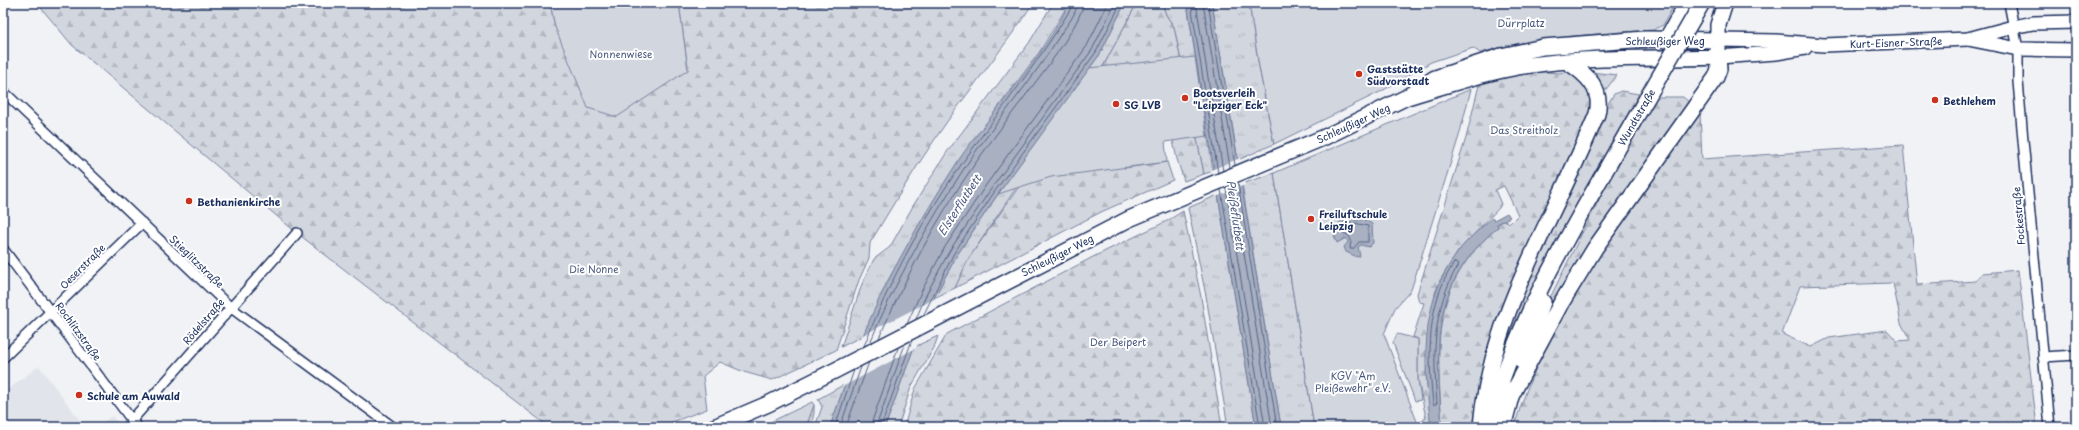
<svg xmlns="http://www.w3.org/2000/svg" width="2079" height="430" viewBox="0 0 2079 430" font-family="'Playpen Sans',sans-serif">
<defs>
<pattern id="grass-tufts" width="24" height="20" patternUnits="userSpaceOnUse"><rect width="24" height="20" fill="#d2d6df"/><path d="M3 7l-1-3M5 7V3M7 7l1-3M15 17l-1-3M17 17v-4M19 17l1-3" fill="none" stroke="#b4b8c2"/></pattern>
<pattern id="forest-firs" width="22" height="20" patternUnits="userSpaceOnUse"><rect width="22" height="20" fill="#d2d6df"/><path d="M5 1l3.5 6h-7zM16 11l3.5 6h-7z" fill="#b4b8c2"/></pattern>
</defs>
<rect width="100%" height="100%" fill="#f1f2f5"/>
<filter id="ink" filterUnits="userSpaceOnUse"><feTurbulence type="fractalNoise" baseFrequency=".025" numOctaves="2"/><feDisplacementMap in="SourceGraphic" scale="8" xChannelSelector="R" yChannelSelector="G"/><feConvolveMatrix kernelMatrix="1 2 1 2 8 2 1 2 1" color-interpolation-filters="sRGB"/></filter>
<g filter="url(#ink)">
<g fill="#e1e4ea">
<path d="M39,366L85,427H3V393Z"/>
<path d="M112,416L121,427H97Z"/>
</g>
<g fill="url(#grass-tufts)" stroke="#76829e">
<path d="M1053,3H1069L1040,51L959,160L926,213L887,282L864,335L841,347L862,284L874,259L890,247L913,206L947,152L1029,43Z"/>
<path d="M1125,3H1137L1089,93L1016,188L969,258L955,288L934,298L957,255L998,194L1100,54Z"/>
<path d="M1162,3H1187L1213,171L1204,174L1174,27L1166,15Z"/>
<path d="M1212,3H1249L1259,67L1274,144L1238,160Z"/>
<path d="M1650,45L1646,49H1605Z"/>
<path d="M1646,63L1708,64V66L1640,67Z"/>
<path d="M1591,72L1617,75L1604,92Z"/>
<path d="M1274,173L1314,427H1281L1242,184Z"/>
<path d="M1218,195L1256,427H1228L1206,296L1188,208Z"/>
<path d="M938,336L934,348L911,387L898,427H885L914,347Z"/>
<path d="M845,384L830,427H815L822,407L818,399Z"/>
<path d="M814,405V413L811,427H806Z"/>
</g>
<g fill="url(#forest-firs)" stroke="#76829e" fill-rule="evenodd">
<path d="M37,3H550L555,27L688,70L679,3H1033C1003,50 966,93 935,139C912,173 891,208 870,243L869,258L859,280L836,350L772,380L744,372L720,362L703,376L707,409L659,427H549L297,233L72,45Z"/>
<path d="M1137,3H1162L1166,15L1174,27L1204,174L1184,181L1177,159L1173,141L1089,93Z"/>
<path d="M1535,71L1558,73L1574,71L1591,94V109C1564,181 1523,246 1497,318C1485,353 1478,390 1472,427H1442C1437,344 1429,287 1498,227L1497,225L1504,220L1510,223L1518,215L1504,186L1495,190L1501,204L1499,208L1459,250L1440,280L1435,293L1426,373L1431,427H1424L1422,420L1426,418L1418,380V339L1413,337L1424,303L1419,302L1417,294L1466,138L1479,85L1487,81Z"/>
<path d="M1621,91L1639,94C1593,177 1542,259 1508,347L1500,345L1598,120L1614,94Z"/>
<path d="M1657,97H1683L1691,104L1556,303L1549,300C1583,231 1616,162 1657,97Z"/>
<path d="M1700,112L1702,159L1903,145L1917,285L1976,281L1982,273L2018,270L2037,427H1514C1549,309 1630,211 1700,112ZM1893,283L1901,323L1910,340L1897,341L1887,330L1829,338L1811,347L1782,334L1800,286Z"/>
<path d="M1048,145L1125,168L1167,162L1173,180L1101,212L955,288L969,258Z"/>
<path d="M1183,211L1201,297L1222,427H904L915,389L947,334L1093,257L1167,221Z"/>
</g>
<g fill="#d2d6df" stroke="#76829e">
<path d="M550,3H679L688,70L617,117L588,108L555,27Z"/>
<path d="M1249,3H1675L1663,25L1653,30C1594,34 1537,37 1480,53L1473,48L1431,62L1382,91L1274,144L1259,67Z"/>
<path d="M1195,57L1207,136L1165,142L1167,162L1051,177L998,194L1089,68Z"/>
<path d="M1471,89L1459,136L1411,290L1395,308L1384,334L1419,427H1314L1274,173Z"/>
<path d="M1397,334L1418,339V380L1421,400L1415,401L1393,343Z"/>
<path d="M812,402L814,405L806,427H760Z"/>
</g>
<g fill="#a8b0c2" stroke="#707c9a">
<path d="M1069,3H1125L1100,54L998,194L957,255L934,298L914,347L885,427H830C847,378 864,327 888,281C909,240 933,200 958,161C994,108 1042,61 1069,3Z"/>
<path d="M1187,3H1212L1281,427H1256Z"/>
<path d="M1507,213L1510,217L1497,224L1498,227C1429,286 1436,344 1442,427H1431C1424,365 1418,305 1458,252C1467,239 1481,228 1492,218L1494,220Z"/>
<path d="M1343,217H1350L1357,221L1363,219L1372,224L1373,243L1369,247L1361,245L1358,247L1360,256L1357,257L1346,252L1344,247L1348,242L1346,238L1337,243L1334,235L1337,233L1339,224Z"/>
</g>
<g fill="#f1f2f5">
<path d="M1240,158L1245,185L1216,197L1211,170Z"/>
<path d="M938,297L916,348L842,387L861,336Z"/>
</g>
<g fill="none" stroke-linecap="round" stroke-linejoin="round">
<g stroke="#536386" stroke-width="1">
<path d="M1191,3L1218,173"/>
<path d="M1196,3L1223,171"/>
<path d="M1203,3L1230,167"/>
<path d="M1208,3L1235,165"/>
<path d="M1238,183L1277,427"/>
<path d="M1233,185L1272,427"/>
<path d="M1226,188L1265,427"/>
<path d="M1221,190L1260,427"/>
<path d="M1345,221L1368,226V242H1359L1353,249H1350L1351,240L1348,235L1342,233Z"/>
<path d="M1454,263H1457L1458,265C1432,311 1433,352 1437,403L1434,405L1433,403C1428,356 1426,304 1454,263Z"/>
<path d="M923,316L954,253L995,191L1096,52L1121,3"/>
<path d="M916,319L926,295L950,250L991,189L1092,50L1115,3"/>
<path d="M907,324L921,292L945,247L986,185L1087,46L1108,3"/>
<path d="M879,338C905,279 935,221 972,168C995,135 1020,103 1044,71C1054,58 1083,18 1083,3"/>
<path d="M870,343C895,281 929,223 965,167C996,121 1033,80 1062,32C1068,24 1077,13 1077,3"/>
<path d="M864,346C889,282 923,218 963,162C999,111 1038,63 1070,10L1072,3"/>
<path d="M835,427L854,370"/>
<path d="M840,427L861,367"/>
<path d="M846,427L869,362"/>
<path d="M870,427L898,348"/>
<path d="M876,427L905,344"/>
<path d="M881,427L912,340"/>
</g>
<defs>
<g id="minor">
<path d="M2009,3L2018,49V81L2023,140L2050,427"/>
<path d="M3,91L230,307L393,427"/>
<path d="M3,249L137,427"/>
<path d="M2043,357L2076,355"/>
<path d="M3,358L142,223"/>
<path d="M129,427L131,421L297,233"/>
</g>
<g id="secondary">
<path d="M1968,39L2018,49L2076,50"/>
<path d="M1718,40L1776,41L1824,45L1968,39L2013,27L2033,23L2076,22"/>
<path d="M1718,57L1776,53L1805,48"/>
</g>
<g id="primary">
<path d="M1666,40L1687,3"/>
<path d="M714,427L768,404L836,370L1129,219L1325,137L1407,97L1435,78L1501,56L1543,47L1645,39L1718,40V57C1656,59 1592,56 1531,65C1488,71 1448,85 1407,97"/>
</g>
<g id="trunk">
<path d="M1718,40V25L1725,3"/>
<path d="M1522,361L1543,302"/>
<path d="M1510,398L1560,305L1595,248L1716,77L1719,69L1718,57"/>
<path d="M1481,427C1490,314 1555,217 1597,114C1603,89 1587,74 1566,61"/>
<path d="M1488,427C1515,318 1577,221 1632,124"/>
<path d="M1503,427L1513,389"/>
</g>
</defs>
<use href="#minor" stroke="#1b2f5e" stroke-width="12"/>
<use href="#secondary" stroke="#1b2f5e" stroke-width="16"/>
<use href="#primary" stroke="#1b2f5e" stroke-width="18"/>
<use href="#trunk" stroke="#1b2f5e" stroke-width="18"/>
<use href="#minor" stroke="#fff" stroke-width="9"/>
<use href="#secondary" stroke="#fff" stroke-width="13"/>
<use href="#primary" stroke="#fff" stroke-width="15"/>
<use href="#trunk" stroke="#fff" stroke-width="15"/>
<defs>
<path id="trunk-bridge" d="M1632,124L1702,3"/>
</defs>
<use href="#trunk-bridge" stroke="#1b2f5e" stroke-width="18" stroke-linecap="butt"/>
<use href="#trunk-bridge" stroke="#fff" stroke-width="15"/>
</g>
</g>
<g fill="#c8321e" stroke="#fff" stroke-width="1.5">
<circle cx="1359" cy="74" r="4"/>
<circle cx="1185" cy="98" r="4"/>
<circle cx="1935" cy="100" r="4"/>
<circle cx="1116" cy="104" r="4"/>
<circle cx="189" cy="201" r="4"/>
<circle cx="1311" cy="219" r="4"/>
<circle cx="79" cy="395" r="4"/>
</g>
<g text-anchor="middle" dominant-baseline="central" stroke-width="4" stroke-linejoin="round" paint-order="stroke">
<g font-size="10" fill="#49597e" stroke="#fff">
<text x="1521" y="22">Dürrplatz</text>
<text x="621" y="53">Nonnenwiese</text>
<text x="1524" y="129">Das Streitholz</text>
<text x="594" y="268">Die Nonne</text>
<text x="1118" y="341">Der Beipert</text>
<text x="1353" y="375">KGV "Am<tspan x="1353" dy="12">Pleißewehr" e.V.</tspan></text>
</g>
<g font-size="10" fill="#1b2f5e" stroke="#fff">
<text x="1665" y="40">Schleußiger Weg</text>
<text transform="translate(1896 42) rotate(-2)">Kurt-Eisner-Straße</text>
<text transform="translate(1636 117) rotate(-60)">Wundtstraße</text>
<text transform="translate(1353 123) rotate(-25)">Schleußiger Weg</text>
<text transform="translate(2018 216) rotate(-95)">Fockestraße</text>
<text transform="translate(1057 255) rotate(-27)">Schleußiger Weg</text>
<text transform="translate(197 261) rotate(44)">Stieglitzstraße</text>
<text transform="translate(82 266) rotate(-45)">Oeserstraße</text>
<text transform="translate(203 321) rotate(-49)">Rödelstraße</text>
<text transform="translate(79 331) rotate(54)">Rochlitzstraße</text>
</g>
<g font-size="10" font-weight="bold" fill="#1b2f5e" stroke="#fff" text-anchor="start">
<text x="1367" y="68">Gaststätte<tspan x="1367" dy="12">Südvorstadt</tspan></text>
<text x="1193" y="92">Bootsverleih<tspan x="1193" dy="12">"Leipziger Eck"</tspan></text>
<text x="1943" y="100">Bethlehem</text>
<text x="1124" y="104">SG LVB</text>
<text x="197" y="201">Bethanienkirche</text>
<text x="1319" y="213">Freiluftschule<tspan x="1319" dy="12">Leipzig</tspan></text>
<text x="87" y="395">Schule am Auwald</text>
</g>
<g font-size="11" font-style="italic" fill="#4c5c81" stroke="#fff">
<text transform="translate(959 205) rotate(-57)">Elsterflutbett</text>
<text transform="translate(1236 215) rotate(82)">Pleißeflutbett</text>
</g>
</g>
<rect width="2079" height="430" fill="none" stroke="#fff" stroke-width="16"/>
<rect x="8" y="8" width="2063" height="414" fill="none" stroke="#1b2f5e" stroke-width="1.5" filter="url(#ink)"/>
</svg>
